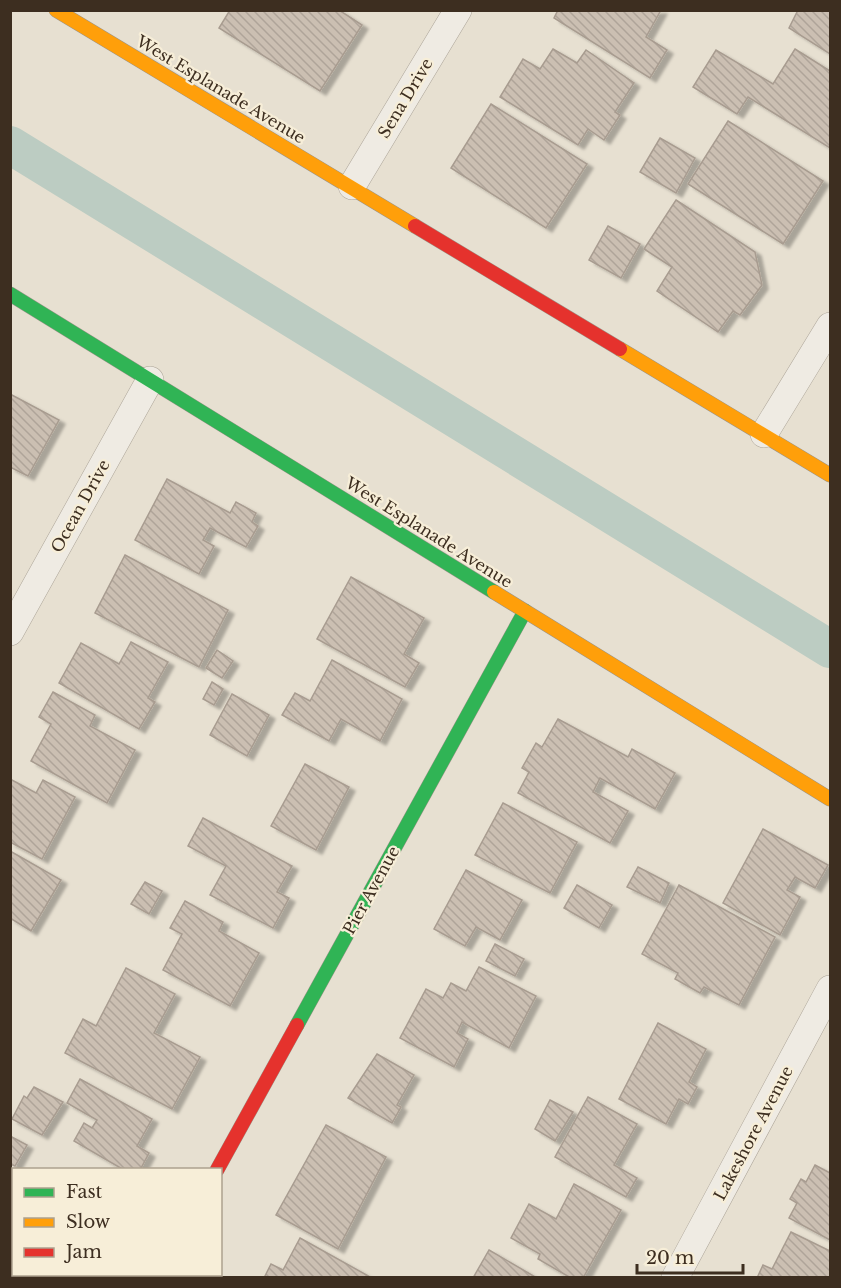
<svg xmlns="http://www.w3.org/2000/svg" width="841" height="1288" viewBox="0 0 841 1288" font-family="'Libre Baskerville',serif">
<defs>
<pattern id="building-back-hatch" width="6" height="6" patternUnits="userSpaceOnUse" patternTransform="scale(1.5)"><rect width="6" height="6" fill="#cbbfb2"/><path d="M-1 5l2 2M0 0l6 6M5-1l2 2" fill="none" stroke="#afa499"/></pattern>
<filter id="shadow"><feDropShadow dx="6" dy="4" stdDeviation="1.5" flood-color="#0004"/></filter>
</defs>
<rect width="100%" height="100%" fill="#e7e0d1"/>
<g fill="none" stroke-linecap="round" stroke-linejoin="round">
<path stroke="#bcccc2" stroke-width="38" d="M10,145L830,649"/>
</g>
<g fill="url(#building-back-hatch)" stroke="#a89c90" stroke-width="1.5" filter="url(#shadow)">
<path d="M230,10H339L362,25L320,91L219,28Z"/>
<path d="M558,10H661L646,37L667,50L650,78L554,18Z"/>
<path d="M798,10H830V54L789,28Z"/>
<path d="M553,49L577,63L586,50L634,83L615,112L620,115L604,140L588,129L578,145L500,97L523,59L540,69Z"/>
<path d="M795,49L830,71V148L748,97L737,114L693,87L716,50L773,84Z"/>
<path d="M491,104L587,164L546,228L451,168Z"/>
<path d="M728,121L823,181L783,244L688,184Z"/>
<path d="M660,138L695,158L676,193L640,172Z"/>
<path d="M676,200L755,252L762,285L740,315L733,311L718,332L657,291L672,267L644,249Z"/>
<path d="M608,226L640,244L621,278L589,260Z"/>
<path d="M10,394L59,420L28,476L10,467Z"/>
<path d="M167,479L230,513L236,502L256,513L252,522L258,526L246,547L210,528L203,540L214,546L199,574L135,540Z"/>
<path d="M125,555L228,610L199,667L95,613Z"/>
<path d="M351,577L424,618L404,654L419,663L405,687L317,639Z"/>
<path d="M131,642L168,662L148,698L155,702L139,729L59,683L81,643L119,664Z"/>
<path d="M217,650L233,661L222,678L206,668Z"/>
<path d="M332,660L402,699L380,741L341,719L329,741L282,715L295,693L310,701Z"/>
<path d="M212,682L223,689L214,705L203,699Z"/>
<path d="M53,692L95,715L90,726L135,750L107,803L31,761L51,724L39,717Z"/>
<path d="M232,694L269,715L247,756L210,735Z"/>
<path d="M558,719L628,757L632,749L675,773L655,809L600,778L593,792L628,811L610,843L518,793L529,772L522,768L536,743L542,747Z"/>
<path d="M305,764L349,787L316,850L271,826Z"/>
<path d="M10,779L36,793L43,780L75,797L42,859L10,842Z"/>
<path d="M503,803L577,842L550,893L475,855Z"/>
<path d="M203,818L292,866L277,892L289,898L273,928L210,895L226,866L188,846Z"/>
<path d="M763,829L828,865L815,888L795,877L787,890L800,897L780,935L723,903Z"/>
<path d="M10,851L61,880L31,931L10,918Z"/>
<path d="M638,867L669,883L660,903L627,887Z"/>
<path d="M466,870L522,900L500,940L476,927L465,946L434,929Z"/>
<path d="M145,882L162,891L149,914L131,904Z"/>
<path d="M577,885L612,905L599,928L564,908Z"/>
<path d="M679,885L775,937L739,1005L704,987L700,993L675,979L678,973L642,954Z"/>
<path d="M185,901L223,922L219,931L259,953L230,1006L163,970L182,934L170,928Z"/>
<path d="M495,944L524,959L515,976L486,961Z"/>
<path d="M479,967L536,996L509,1048L462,1022L457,1033L468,1039L454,1067L400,1038L426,989L443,998L451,983L466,991Z"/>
<path d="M126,968L175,994L154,1033L200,1057L172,1109L65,1053L83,1019L96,1026Z"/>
<path d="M658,1023L706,1049L689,1082L697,1087L688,1104L679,1099L666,1124L619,1099Z"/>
<path d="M377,1054L414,1075L397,1105L401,1107L392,1123L348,1098Z"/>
<path d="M80,1079L152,1119L137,1146L149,1153L140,1170H124L74,1141L84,1123L92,1128L97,1120L67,1103Z"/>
<path d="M34,1087L63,1102L42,1135L12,1119L24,1096L27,1098Z"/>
<path d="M588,1097L637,1124L614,1165L637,1178L626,1197L555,1157Z"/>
<path d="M550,1100L573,1112L555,1141L535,1129Z"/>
<path d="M326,1125L386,1157L338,1249L276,1215Z"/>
<path d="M10,1136L27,1145L15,1166L10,1164Z"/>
<path d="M815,1165L830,1173V1240L789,1218L797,1203L790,1199L801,1179L806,1182Z"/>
<path d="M574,1184L621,1210L583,1278H571L538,1259L540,1254L511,1238L529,1204L556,1219Z"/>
<path d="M791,1232L830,1251V1278H757L763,1265L772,1269Z"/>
<path d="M300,1238L372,1278H264L271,1264L283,1270Z"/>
<path d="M489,1250L537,1278H473Z"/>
<path d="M10,1268L14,1274L28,1278H10Z"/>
<path d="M56,1274H92L90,1278H61Z"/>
</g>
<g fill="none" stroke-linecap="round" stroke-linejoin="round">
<defs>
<g id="street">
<path d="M352,186L458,10"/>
<path d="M764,434L830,326"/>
<path d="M10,632L150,380"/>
<path d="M157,1278L159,1274"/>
<path d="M675,1278L830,989"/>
</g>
<g id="fast">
<path d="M10,294L494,592"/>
<path d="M297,1025L525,611"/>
</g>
<g id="slow">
<path d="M56,10L415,226"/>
<path d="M620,349L830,475"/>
<path d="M494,592L830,799"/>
</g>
<g id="jam">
<path d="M415,226L620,349"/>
<path d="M217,1170L297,1025"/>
</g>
</defs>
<use href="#street" stroke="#ada599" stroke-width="28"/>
<use href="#fast" stroke="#9c958a" stroke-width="15"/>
<use href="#slow" stroke="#9c958a" stroke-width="15"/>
<use href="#jam" stroke="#9c958a" stroke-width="15"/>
<use href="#street" stroke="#efebe3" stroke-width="27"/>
<use href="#fast" stroke="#30b455" stroke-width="14"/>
<use href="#slow" stroke="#ff9f0a" stroke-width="14"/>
<use href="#jam" stroke="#e5322d" stroke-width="14"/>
</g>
<g text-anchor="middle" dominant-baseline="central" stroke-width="4.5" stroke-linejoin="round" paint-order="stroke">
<g font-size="16" fill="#3d2e20" stroke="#f7eed8">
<text transform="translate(221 89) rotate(31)">West Esplanade Avenue</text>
<text transform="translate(405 98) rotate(-59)">Sena Drive</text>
<text transform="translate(80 506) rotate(-61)">Ocean Drive</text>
<text transform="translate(429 532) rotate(32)">West Esplanade Avenue</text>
<text transform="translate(371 890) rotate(-61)">Pier Avenue</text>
<text transform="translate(753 1133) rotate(-62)">Lakeshore Avenue</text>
</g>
</g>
<rect width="841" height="1288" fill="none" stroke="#3d2e20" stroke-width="24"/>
<rect x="12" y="1168" width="210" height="108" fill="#f7eed8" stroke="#ada18e" stroke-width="1.5"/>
<rect x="24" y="1188" width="30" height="9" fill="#30b455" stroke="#ada18e" stroke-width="1.5"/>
<text x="66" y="1198" font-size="18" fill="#3d2e20">Fast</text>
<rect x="24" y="1218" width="30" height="9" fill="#ff9f0a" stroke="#ada18e" stroke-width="1.5"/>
<text x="66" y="1228" font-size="18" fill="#3d2e20">Slow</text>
<rect x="24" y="1248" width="30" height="9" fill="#e5322d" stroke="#ada18e" stroke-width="1.5"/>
<text x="66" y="1258" font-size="18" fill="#3d2e20">Jam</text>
<path d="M637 1264v9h106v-9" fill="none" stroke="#3d2e20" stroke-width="3"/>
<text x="646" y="1264" font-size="18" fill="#3d2e20" stroke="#f7eed8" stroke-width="4.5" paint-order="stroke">20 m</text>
</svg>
